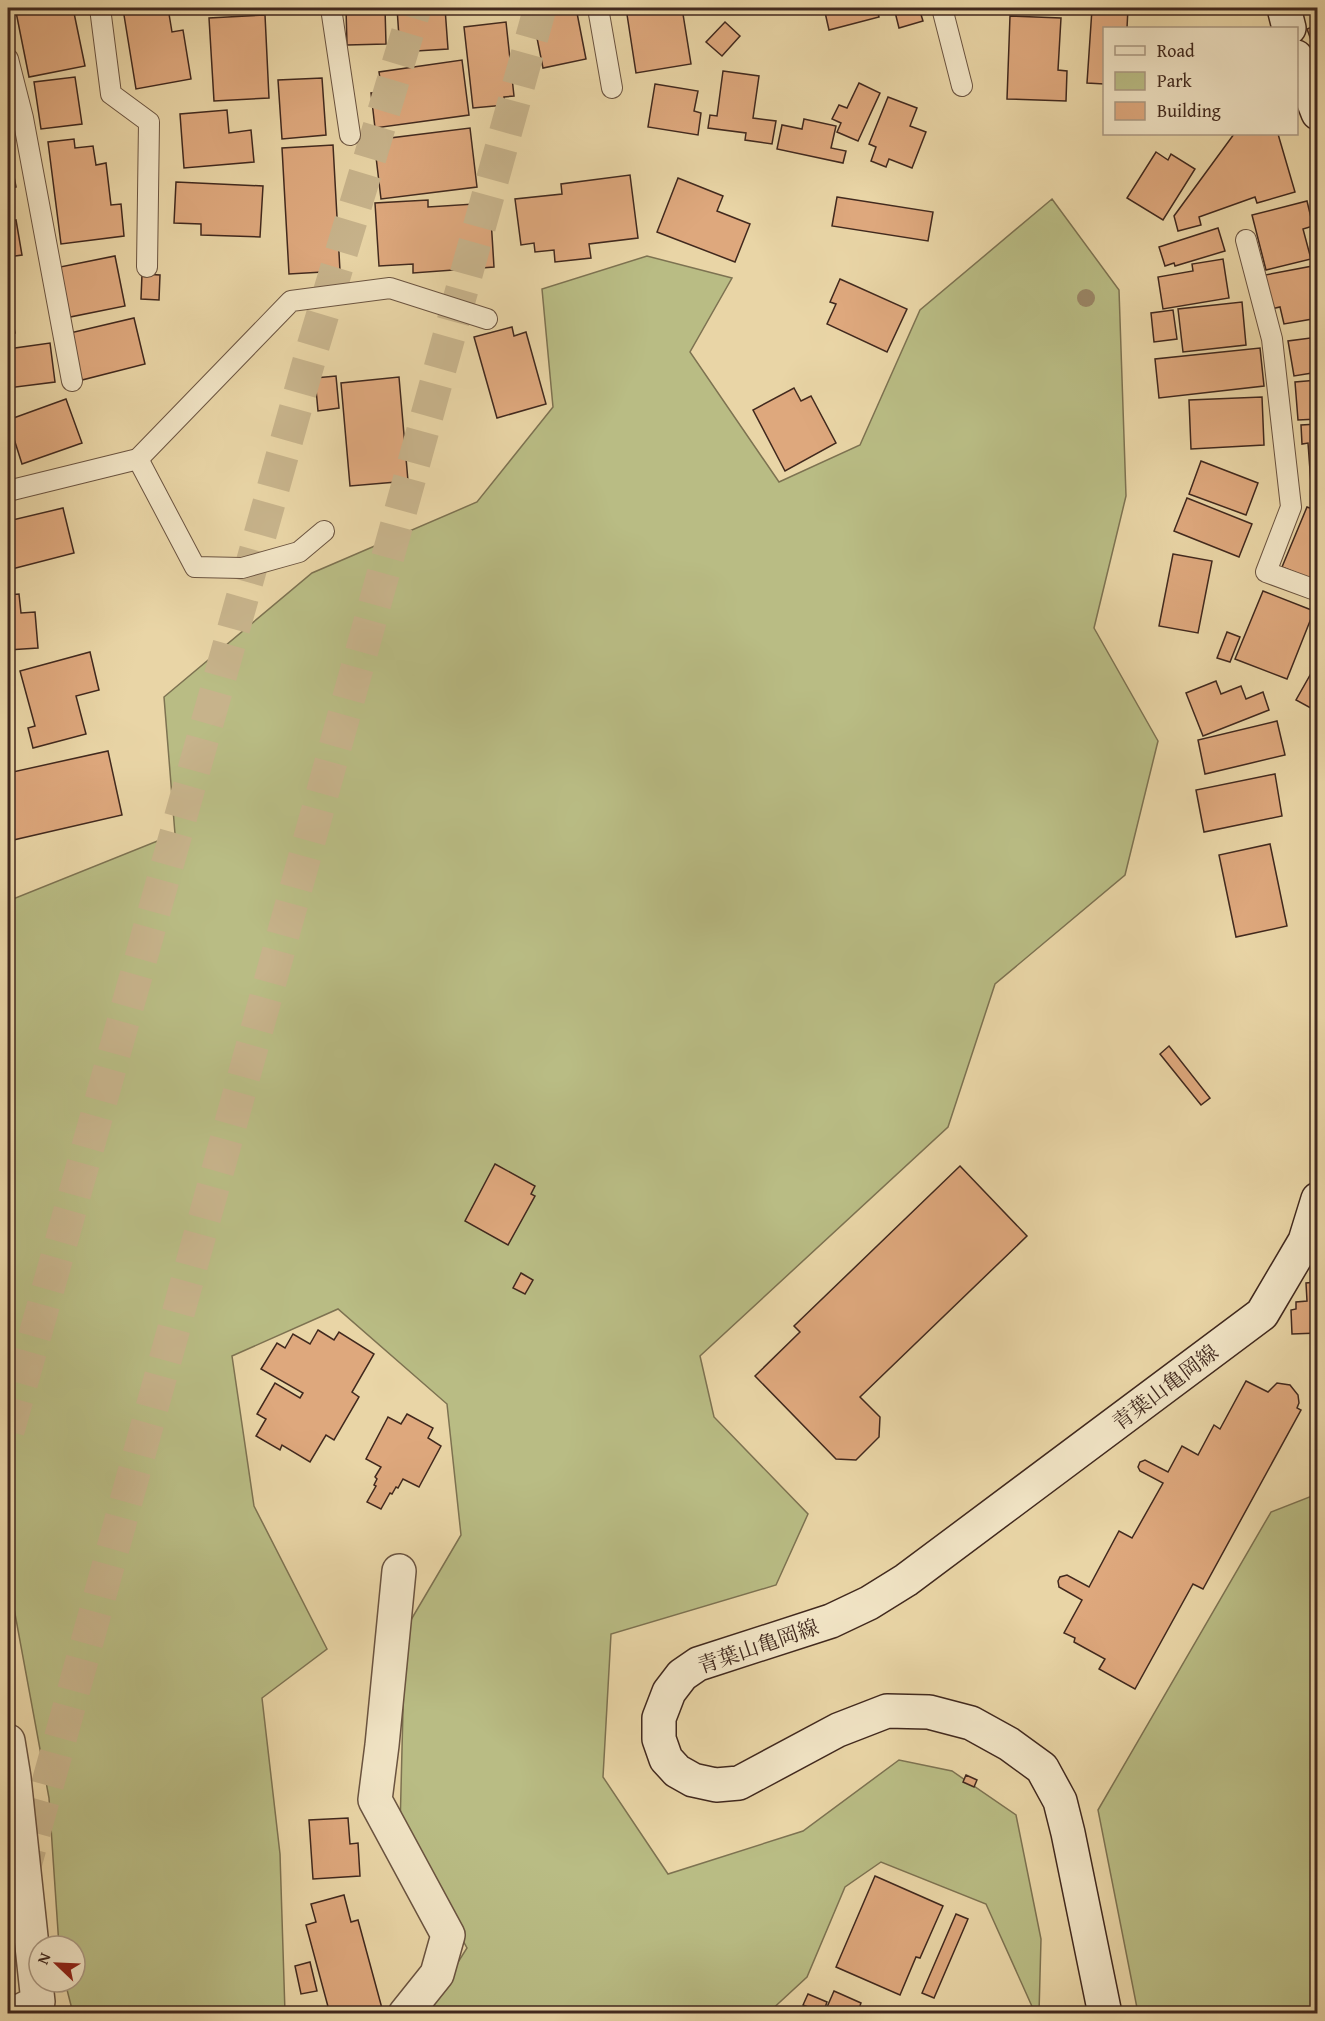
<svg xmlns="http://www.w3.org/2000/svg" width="1325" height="2021" viewBox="0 0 1325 2021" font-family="'Gentium Book Plus','Noto Serif JP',serif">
<rect width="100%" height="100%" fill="#e9d5a6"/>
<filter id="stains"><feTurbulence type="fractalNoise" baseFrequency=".00333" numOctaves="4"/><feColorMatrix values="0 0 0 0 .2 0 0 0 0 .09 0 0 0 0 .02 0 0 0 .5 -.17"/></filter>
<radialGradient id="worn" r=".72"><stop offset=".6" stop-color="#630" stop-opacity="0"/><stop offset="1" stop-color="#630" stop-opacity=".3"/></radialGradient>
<g fill="#b9bc84" stroke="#7d7251" stroke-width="1.5">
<path d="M1052,199L1119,290L1126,496L1094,628L1158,741L1125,875L995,984L948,1127L700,1356L714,1417L808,1514L776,1585L611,1634L603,1777L668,1874L803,1831L899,1760L952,1771L1016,1815L1041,1939L1039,2013H1035L986,1904L881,1862L845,1887L807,1977L768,2013H426L467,1948L400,1829L405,1630L461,1535L447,1404L338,1309L232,1356L254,1506L327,1649L262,1698L280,1854L285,2013H73L65,1982H75V1946H59L49,1798L8,1576V901L175,834L164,697L312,573L477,502L553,407L542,289L647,256L732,278L690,352L779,482L860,445L920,310Z"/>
<path d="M1317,1494V2013H1138L1098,1810L1271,1512Z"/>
</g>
<g fill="#dea87d" stroke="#41291e" stroke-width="1.5">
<path d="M38,8H73L85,66L29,77L16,12Z"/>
<path d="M130,8H168L172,32L183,30L191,79L136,89L123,9Z"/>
<path d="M346,8H385L386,44L347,45Z"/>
<path d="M397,8H445L448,49L400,52Z"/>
<path d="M469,8H506V9L470,14Z"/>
<path d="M531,8H589V10L577,13L586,59L543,68Z"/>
<path d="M626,8H682L691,64L636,73Z"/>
<path d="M824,8H877L879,17L829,30Z"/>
<path d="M894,8H919L923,21L899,28Z"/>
<path d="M1105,8H1128L1127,28H1104V84L1087,83L1092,9L1105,10Z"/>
<path d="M265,15L269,98L214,101L209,18Z"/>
<path d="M1010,16L1061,18L1058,70L1067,71L1066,101L1007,99Z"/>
<path d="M506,22L514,96L504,97L505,105L473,108L464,27Z"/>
<path d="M725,22L740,36L722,56L706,42Z"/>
<path d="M1318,25V59L1307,29Z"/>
<path d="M462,60L469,115L375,128L371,93L382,92L379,72Z"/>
<path d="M723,71L759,76L753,118L776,121L772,144L745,140L746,133L708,128L710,115L717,116Z"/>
<path d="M75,77L82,124L41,129L34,82Z"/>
<path d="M322,78L326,135L282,139L278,80Z"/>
<path d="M859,83L880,93L858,141L837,132L841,123L832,119L839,105L847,108Z"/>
<path d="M655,84L698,91L694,111L701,113L698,135L648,127Z"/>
<path d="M888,97L917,108L910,126L926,132L912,168L889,159L886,167L871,161L876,147L869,144Z"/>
<path d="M227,110L229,133L251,130L254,162L184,168L180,114Z"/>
<path d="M804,119L836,126L831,148L846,151L843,163L777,149L782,125L802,129Z"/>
<path d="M470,128L477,187L381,199L374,140Z"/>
<path d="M1234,134H1278L1295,192L1257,203L1255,197L1199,217L1201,225L1178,231L1174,216Z"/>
<path d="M74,139L75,148L93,146L96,165L106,163L111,205L121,204L124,236L61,244L48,142Z"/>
<path d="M8,145L16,187L8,189Z"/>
<path d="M333,145L340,271L289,274L282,148Z"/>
<path d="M1156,152L1168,160L1171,154L1195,169L1163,220L1127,198Z"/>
<path d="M630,175L638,238L589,244L591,258L555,262L554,250L535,252L534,243L521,245L515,199L562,194L561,184Z"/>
<path d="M678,178L723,196L717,211L750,224L735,262L657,232Z"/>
<path d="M176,182L263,186L260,237L201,235V224L174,223Z"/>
<path d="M837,197L933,212L928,241L832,226Z"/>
<path d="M428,200V207L490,203L494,267L413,273V264L379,266L375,203Z"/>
<path d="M1307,201L1313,226L1303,229L1311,259L1266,270L1252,215Z"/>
<path d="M16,220L22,255L8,257V222Z"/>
<path d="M1218,228L1225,251L1175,266L1174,263L1165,266L1159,247Z"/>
<path d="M115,256L125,306L70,317L60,267Z"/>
<path d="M1223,259L1229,298L1163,309L1158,277L1193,271L1192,264Z"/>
<path d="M1318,265V318L1284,324L1280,307L1271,309L1265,275Z"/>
<path d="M142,274L160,275L159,300L141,299Z"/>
<path d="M840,279L907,309L887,352L827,324L836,304L830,302Z"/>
<path d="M8,298L15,333L8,335Z"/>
<path d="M1242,302L1246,345L1183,352L1178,309Z"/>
<path d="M1173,310L1177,339L1154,342L1151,313Z"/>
<path d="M134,318L145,364L82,380L70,333Z"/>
<path d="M512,327L514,336L526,332L546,404L497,418L474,337Z"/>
<path d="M1318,337V372L1294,376L1288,341Z"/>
<path d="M50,343L55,382L8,388V349Z"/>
<path d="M1260,348L1264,386L1159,398L1155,359Z"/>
<path d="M336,376L339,408L318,411L315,378Z"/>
<path d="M399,377L408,481L350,486L341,383Z"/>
<path d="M1318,380V419L1298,420L1295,382Z"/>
<path d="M794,388L801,401L811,396L836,443L785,471L753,410Z"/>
<path d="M1262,397L1264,445L1191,449L1189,400Z"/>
<path d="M66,399L82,443L22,464L8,420Z"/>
<path d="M1318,424V484H1311L1308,443L1302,444L1301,425Z"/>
<path d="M1201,461L1258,483L1246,515L1189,494Z"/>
<path d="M1187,498L1252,524L1239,557L1174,531Z"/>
<path d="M1307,507L1318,511V582L1282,567Z"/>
<path d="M63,508L74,553L8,570V521Z"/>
<path d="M1173,554L1212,561L1198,633L1159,626Z"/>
<path d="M1263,591L1314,611L1287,679L1235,659Z"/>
<path d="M19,594L21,613L35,612L38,648L8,650V595Z"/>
<path d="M1227,632L1240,637L1230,662L1217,658Z"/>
<path d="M90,652L99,690L76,696L86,734L33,748L28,728L35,726L20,671Z"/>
<path d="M1318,661V712L1296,700Z"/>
<path d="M1216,681L1221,694L1241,686L1246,699L1263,692L1269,710L1203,736L1186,693Z"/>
<path d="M1277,721L1285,755L1205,774L1198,740Z"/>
<path d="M108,751L122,815L9,841L8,773Z"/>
<path d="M1275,774L1282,816L1204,832L1196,790Z"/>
<path d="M1270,844L1287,926L1236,937L1219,855Z"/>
<path d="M1169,1046L1210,1098L1201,1105L1160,1054Z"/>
<path d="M495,1164L535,1186L531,1194L535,1196L508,1245L465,1221Z"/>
<path d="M960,1166L1027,1236L860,1397L880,1417L879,1437L856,1460L836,1459L755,1376L800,1332L794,1326Z"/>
<path d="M1318,1269V1333L1292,1334L1291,1310L1296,1309V1302L1307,1301L1306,1283L1317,1282Z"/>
<path d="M521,1273L533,1280L525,1294L513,1288Z"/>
<path d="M318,1330L334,1340L339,1332L374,1354L352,1392L359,1397L334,1440L326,1435L310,1462L282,1445L280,1450L256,1436L266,1419L257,1414L275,1383L300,1398L303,1393L261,1369L277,1343L285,1348L293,1334L310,1344Z"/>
<path d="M1246,1381L1268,1392L1277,1383L1290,1385L1298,1395L1299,1403L1297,1408L1301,1410L1203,1589L1193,1584L1135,1689L1099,1669L1105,1659L1074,1642L1075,1638L1064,1633L1082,1600L1059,1587L1058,1581L1060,1577L1067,1575L1089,1587L1119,1531L1132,1538L1163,1483L1140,1471L1138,1467L1140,1462L1145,1460L1168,1472L1182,1446L1198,1455L1214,1425L1220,1429Z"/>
<path d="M407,1414L433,1428L428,1438L441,1446L419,1487L403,1479L398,1488L396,1487L392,1494L390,1493L381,1509L367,1502L376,1486L374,1485L377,1479L375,1477L381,1467L366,1459L388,1417L401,1424Z"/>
<path d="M966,1775L977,1780L974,1787L963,1782Z"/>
<path d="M348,1818L350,1844L358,1843L360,1876L313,1879L309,1820Z"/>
<path d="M875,1876L943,1906L920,1958L916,1957L900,1995L836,1967Z"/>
<path d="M344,1895L351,1922L358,1920L383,2012L376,2014H330L306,1925L316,1922L311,1904Z"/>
<path d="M956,1914L968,1919L934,1998L922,1993Z"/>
<path d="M310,1962L317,1991L301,1994L295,1966Z"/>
<path d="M834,1991L861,2003L857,2014H824Z"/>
<path d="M808,1994L827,2002L823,2013L803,2005Z"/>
</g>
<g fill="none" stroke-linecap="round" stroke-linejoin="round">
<g stroke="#c7b38b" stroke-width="33" stroke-dasharray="33 16" stroke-linecap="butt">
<path d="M8,1431L312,350L415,8"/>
<path d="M8,1927L540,8"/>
</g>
<defs>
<g id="lane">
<path d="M100,8L111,94L149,122L147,267"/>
<path d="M331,8L350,135"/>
<path d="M598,8L612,88"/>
<path d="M942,8L962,86"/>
<path d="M8,59L23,118L72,381"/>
<path d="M1246,240L1272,339L1291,507L1266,572L1318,591"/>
<path d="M138,459L291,301L390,288L487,319"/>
<path d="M8,491L138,459L195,567L242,568L299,552L324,531"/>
</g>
<g id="street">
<path d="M399,1571L382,1745L375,1800L448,1935L437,1974L405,2014"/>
<path d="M8,1741L14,1778L38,2002L14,2014"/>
</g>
<g id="secondary">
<path d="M1284,8L1289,28"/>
<path d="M1296,57L1318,113"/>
<path d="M1105,2014L1068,1833L1060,1801L1042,1768L1009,1744L971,1723L929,1712L887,1711L838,1730L739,1783L716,1785L693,1780L677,1771L666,1759L659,1739V1718L669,1692L682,1675L698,1664L831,1621L869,1603L906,1580L1262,1314L1305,1241L1318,1199"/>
</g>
</defs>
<use href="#lane" stroke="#6b5440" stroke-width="22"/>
<use href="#street" stroke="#6b5440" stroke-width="36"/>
<use href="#secondary" stroke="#41291e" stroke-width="36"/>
<use href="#lane" stroke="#f1e4c5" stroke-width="20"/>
<use href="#street" stroke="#f1e4c5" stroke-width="33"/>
<use href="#secondary" stroke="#f1e4c5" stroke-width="33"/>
</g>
<circle fill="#9a8666" cx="1086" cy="298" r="9"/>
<g text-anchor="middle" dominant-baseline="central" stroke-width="5" stroke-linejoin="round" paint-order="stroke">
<g font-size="21" fill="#41291e" stroke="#f1e4c5">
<text transform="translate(1165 1387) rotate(-37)">青葉山亀岡線</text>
<text transform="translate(758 1646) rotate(-19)">青葉山亀岡線</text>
</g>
</g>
<rect width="1325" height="2021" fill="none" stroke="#e9d5a6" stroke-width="30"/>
<rect x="9" y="9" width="1307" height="2003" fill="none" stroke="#41291e" stroke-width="3"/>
<rect x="15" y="15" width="1295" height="1991" fill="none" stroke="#41291e" stroke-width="1.5"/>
<rect x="1103" y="27" width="195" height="108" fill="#f1e4c5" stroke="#ab9982" stroke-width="1.5"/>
<rect x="1115" y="46" width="30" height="9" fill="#f1e4c5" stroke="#ab9982" stroke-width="1.5"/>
<text x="1157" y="57" font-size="18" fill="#41291e">Road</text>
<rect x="1115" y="72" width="30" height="18" fill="#b9bc84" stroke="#ab9982" stroke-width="1.5"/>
<text x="1157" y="87" font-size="18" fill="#41291e">Park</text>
<rect x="1115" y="102" width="30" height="18" fill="#dea87d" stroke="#ab9982" stroke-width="1.5"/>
<text x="1157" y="117" font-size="18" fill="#41291e">Building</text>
<g transform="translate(57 1964) rotate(293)"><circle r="28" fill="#f1e4c5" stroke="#ab9982" stroke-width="1.5"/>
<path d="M0-4.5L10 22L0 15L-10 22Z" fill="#8f2418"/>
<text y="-9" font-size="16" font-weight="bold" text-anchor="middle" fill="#41291e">N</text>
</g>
<rect width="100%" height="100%" filter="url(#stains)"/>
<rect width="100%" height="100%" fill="url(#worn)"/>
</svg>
